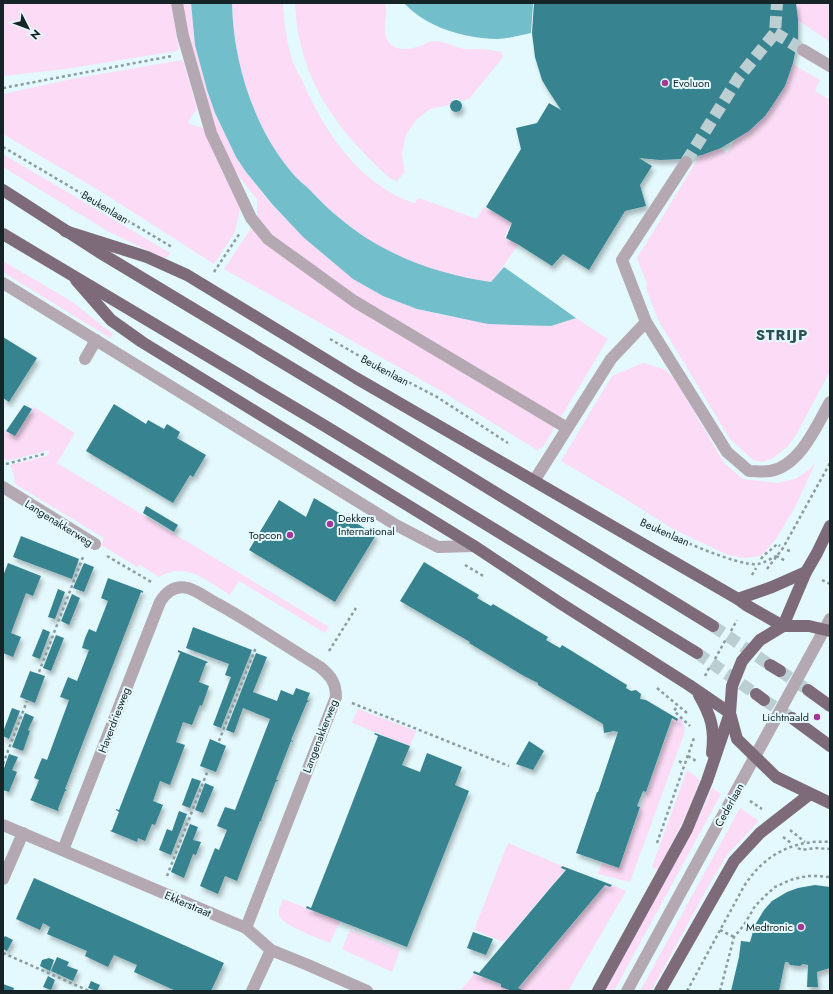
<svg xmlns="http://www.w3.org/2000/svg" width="833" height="994" viewBox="0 0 833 994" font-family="Jost,sans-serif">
<defs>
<filter id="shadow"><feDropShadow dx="2.5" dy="4.5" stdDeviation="2" flood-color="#0004"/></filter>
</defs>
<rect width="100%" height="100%" fill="#e4f9fd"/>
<g fill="#fbdbf5">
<path d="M3,3H171L179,49L177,51L66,69L3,76Z"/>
<path d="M181,3H191L195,45L207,90L215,113L236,157L246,172L271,204L303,237L353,279L383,296L417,309L447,316L551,326L576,318L608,339L543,447L537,450L441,391L224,269L250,230L257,216V199C247,187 237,175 230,162C203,117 193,54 181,3Z"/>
<path d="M232,3H283C284,24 287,44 293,63C296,70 300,76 303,82C324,132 360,185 414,203L419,198L477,219L484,207L512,222L504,237L518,245L492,282C463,278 436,273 409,261C372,245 339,221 311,191C306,185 299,181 293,175C254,129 233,62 232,3Z"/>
<path d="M295,3H385C389,14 382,25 386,37C392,53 410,50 423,45C427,43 430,41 434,41C445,41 454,47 464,49C468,50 473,49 476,49C485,49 493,50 501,52L503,57L469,99L462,101L456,98L452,100L449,105L430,109L416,120L406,135L402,154L405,172L397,181L391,179C337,131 298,78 295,3Z"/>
<path d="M792,3H830V42L786,12Z"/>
<path d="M181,60L184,63L197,109L187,123L203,128L240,208L235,232L214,264L100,191L3,134V94L72,79Z"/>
<path d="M785,60L820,80L815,91L830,100V371L795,437L786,448L773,458L763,462L753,460L730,439L658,320L646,288L647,284L637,258L709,141L727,153Z"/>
<path d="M3,154L170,253L166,259L109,232L3,167Z"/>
<path d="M3,261L71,301L113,334L110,338L3,272Z"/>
<path d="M643,363L664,369L675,379L724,463L743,479L778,483L797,478L811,468L816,462L795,507L776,539L761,556L745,558L728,555L673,529L627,500L561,461L612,376Z"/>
<path d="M34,407L75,433L57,463L329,627L325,633L239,581L230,595C207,581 186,561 159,577L140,565L137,567L101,545L104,538L15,484L14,475L10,465L47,456L50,450L7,461L3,457V429L15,436Z"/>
<path d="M358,709L416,731L410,746L352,723Z"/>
<path d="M679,717C685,722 685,728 684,734L630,882L598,874L602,863L619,868L673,719L677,721Z"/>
<path d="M687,770L700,780L687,813L658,870L652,867Z"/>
<path d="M712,788L721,794L614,991H605L694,827Z"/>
<path d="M740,808L759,821L728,854L714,876L651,991H640Z"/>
<path d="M508,843L562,866L561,868L565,870L504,942L474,930Z"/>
<path d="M605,885L610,887L612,885L626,891L568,991H524L519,988Z"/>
<path d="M283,899L340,921L330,943C320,939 285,926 280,917C277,911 281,905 283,899Z"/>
<path d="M350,930L400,950L392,972L342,949Z"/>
<path d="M474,974L501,984L500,986L512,991H460Z"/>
</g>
<g fill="#73becb">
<path d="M191,3H232C233,62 254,129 293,174C298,180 304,184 309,189C318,198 327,208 337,216C381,254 435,274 491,282L504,267L576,318L551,326L488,324L417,309L383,296L353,279L303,237L272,204L246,172L236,157L215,113L207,90L195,45Z"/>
<path d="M404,3H533L531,33C520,35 508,39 497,39C464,38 427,28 404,3Z"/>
</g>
<g fill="#378390" filter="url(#shadow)">
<path d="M534,3H796L798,20V38L793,63L785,86L772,106L765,116L749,131L721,148L702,155L682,159L660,160L639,158L652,166L640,185L646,206L625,211L589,270L563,254L552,266L519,245L506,238L512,223L486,207L521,149L516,128L537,123L549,103L561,110L548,90L542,80L535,57L532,33Z"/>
<circle cx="456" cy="106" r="6"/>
<path d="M3,337L37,358L9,402L3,398Z"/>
<path d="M114,404L146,424L148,420L164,429L167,424L180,432L177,438L206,455L193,477L190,475L173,503L86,451Z"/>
<path d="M24,405L32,409L15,436L6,431Z"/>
<path d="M314,498L376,535L335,602L249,550L279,500L306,517Z"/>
<path d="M146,506L178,525L174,532L143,513Z"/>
<path d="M21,536L79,559L72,579L13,557Z"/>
<path d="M424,562L479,595L477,598L491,606L493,604L548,637L546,640L560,648L562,645L627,685L626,688L631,691L636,690L641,694L640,699L646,700L678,719L677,721L672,718L646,792L643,791L637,806L640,807L619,868L576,853L597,792H598L618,732L614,731L604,733L603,724L538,685V683L524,676L469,643L470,642L400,601Z"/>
<path d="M8,563L41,576L33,596L26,593L11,633L21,637L13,657L3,653V576Z"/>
<path d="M84,563L94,567L84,592L73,588Z"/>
<path d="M108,578L143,591V593L141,592L65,789L67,790L66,791H65L58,809L59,810L58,811L30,800L31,799L39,780L34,778L42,758L47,760L69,700L60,697L68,677L77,681L89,650L82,648L85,638L89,629L96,632L108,601L101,598Z"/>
<path d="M58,589L65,592L55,619L48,617Z"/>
<path d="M72,594L80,598L69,625L61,621Z"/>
<path d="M193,627L252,650L221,728L213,725L231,677L225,675L229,664L186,648Z"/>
<path d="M43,629L50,632L40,659L32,656Z"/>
<path d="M56,635L64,638L51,671L43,668Z"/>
<path d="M178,650L208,662L207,663H206L199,682L209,686L202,706L200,705L192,725L183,722L176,742L185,745L170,785L160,781L153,801L163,805L155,825L152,824L145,841L138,838L137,842L110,831L112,830L119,812L116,810V809L119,810L180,653L178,652Z"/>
<path d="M256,653L267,657L253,692L277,701L281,690L293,695L296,688L310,693L307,700L309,701L308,702H307L291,740L293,741V742L291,741L276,780H278L277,782L276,781L261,820L262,821H260L237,881L225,876L218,894L200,886L215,848L219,850L227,830L217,826L225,807L235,810L270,719L243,708L234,733L226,730Z"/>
<path d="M30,671L45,676L35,703L20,697Z"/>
<path d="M12,708L20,711L9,739L3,736V732Z"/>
<path d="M25,713L34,717L28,730L30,731L23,751L12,747Z"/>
<path d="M375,733L410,746L402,765L420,772L427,753L462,767L455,785L469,791L407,947L306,908L307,906L311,908L341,832L378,736L374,734Z"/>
<path d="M210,739L226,746L216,772L200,766Z"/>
<path d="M529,741L544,751L533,770L516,764Z"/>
<path d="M9,754L18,757L12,770L17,772L9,792L3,790V771Z"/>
<path d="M192,778L201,781L190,808L182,805Z"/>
<path d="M205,783L214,787L203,813L195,810Z"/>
<path d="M179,811L187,814L171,855L159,850L167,829L172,831Z"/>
<path d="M190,824L198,827L193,840L201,842L196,855L193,854L184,878L171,872Z"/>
<path d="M562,866L612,885L610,887L605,885L518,988L525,991L516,990L512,991L501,987V984L473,973L474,971L479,973L552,886L566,870L561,868Z"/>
<path d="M34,878L224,963L211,991H176L134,972L137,965L114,955L108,967L85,956L87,951L47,934L50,927L43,923L40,930L16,919Z"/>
<path d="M815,885L830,887V968L817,972L818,987H807L808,965L803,964L800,966L790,965L788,962H785L779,991H731L739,957L741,941L750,942L755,925L764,910L772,901L787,892L798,888Z"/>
<path d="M473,932L493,939L486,955L467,948Z"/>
<path d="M5,936L13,940L7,951L3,949V939Z"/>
<path d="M57,957L69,962L67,966L78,970L73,981L51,971Z"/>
<path d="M49,958L54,960L50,971L40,966L42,960Z"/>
<path d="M48,976L55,980L51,990L43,987Z"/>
<path d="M91,981L100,985L97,991L88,988Z"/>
<path d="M3,984L14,988L13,991H3Z"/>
</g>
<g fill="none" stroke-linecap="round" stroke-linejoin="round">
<g stroke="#bbced2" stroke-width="12" stroke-dasharray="12 6" stroke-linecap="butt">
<path d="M775,33L803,50"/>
<path d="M686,162L739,77L775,33L777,3"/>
</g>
<g stroke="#bbced2" stroke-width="12" stroke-dasharray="12 6" stroke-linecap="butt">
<path d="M713,626L770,665"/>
<path d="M697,653L756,694"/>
<path d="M780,671L808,690"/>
<path d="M764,700L792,718"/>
</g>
<g stroke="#8a9c9f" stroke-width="2.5" stroke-dasharray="3 3" stroke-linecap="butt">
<path d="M3,88L172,56"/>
<path d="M3,147L172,247"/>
<path d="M214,272L240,233"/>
<path d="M330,339L368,361L437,397L508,443"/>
<path d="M6,464L44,454"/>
<path d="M651,526C671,536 738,567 758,564C764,563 770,559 776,556"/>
<path d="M787,550L790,551"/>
<path d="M107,556L153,583"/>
<path d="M776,556L786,561"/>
<path d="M761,559C765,553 772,550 777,544L780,546"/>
<path d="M465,565L485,577"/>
<path d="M767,569L783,548L830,463"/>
<path d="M752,575L756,568"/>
<path d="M822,580L830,584"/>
<path d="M731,631L737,620"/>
<path d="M329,651L356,608"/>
<path d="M715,659L726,639"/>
<path d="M39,672L83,557"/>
<path d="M705,676L710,666"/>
<path d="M657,688L687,713"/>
<path d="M352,703L509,766"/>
<path d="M676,708L674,711L690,726"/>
<path d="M219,741L256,647"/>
<path d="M688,756L696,761"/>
<path d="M679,761L682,763"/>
<path d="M3,764L27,701"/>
<path d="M750,801L762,809"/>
<path d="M790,830L805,842"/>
<path d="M783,837L791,843"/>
<path d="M657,843L694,738"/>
<path d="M798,848L802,850L815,848L830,849"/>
<path d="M167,876L208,770"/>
<path d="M720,930L734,937"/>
<path d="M3,953L89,991"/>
<path d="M687,991L743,888C762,856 793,839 830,842"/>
<path d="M720,991L734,937L744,925L755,906L766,895L775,887L790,880L807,876H816L830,877"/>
</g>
<g stroke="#b4a9b2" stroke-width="12">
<path d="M177,3L183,36L211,133L251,218L268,239L354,301L567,428"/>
<path d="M803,50L830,66"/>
<path d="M686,162L622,260L646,322L727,452L749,471C756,471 764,472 770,471C800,466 817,425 830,402"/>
<path d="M3,283L396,525L438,547L474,546"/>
<path d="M85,359L96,340"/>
<path d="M534,481L611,359L646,322"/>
<path d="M3,487L95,544"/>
<path d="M3,825L246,928L271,950L308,965L367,991"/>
<path d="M63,850L160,602C166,592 175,585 188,588C198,591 208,599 218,604C252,623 286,646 320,667C331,676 336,683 336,697L246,928"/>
<path d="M3,879L23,833"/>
<path d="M252,991L271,950"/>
<path d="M627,991L830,619"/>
</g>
<g stroke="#7d6b7a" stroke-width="12">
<path d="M3,190L99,252L343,399L713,626"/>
<path d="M65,231L147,257L187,275L356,378L738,599L746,605L783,626H809L830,631"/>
<path d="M3,234L325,426L697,653"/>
<path d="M76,280L111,320L142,342L474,546L560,603L689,685L730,713"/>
<path d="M738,599L772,587L806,572"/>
<path d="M783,626L760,640L742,661L732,686L730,713L737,739L776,777L830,803"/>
<path d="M783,626L806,572L817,553L830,526"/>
<path d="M770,665L780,671"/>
<path d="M808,690L830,706"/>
<path d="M756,694L764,700"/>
<path d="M699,695C711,716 715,728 712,753"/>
<path d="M792,718L830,746"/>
<path d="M598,991L687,829L707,781L730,713"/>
<path d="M660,991L734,861L760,833L810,794"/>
</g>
</g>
<g fill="#a33899" stroke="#e4f9fd" stroke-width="1.5">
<circle cx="665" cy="83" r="4"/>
<circle cx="330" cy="524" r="4"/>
<circle cx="290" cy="535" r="4"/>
<circle cx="817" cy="717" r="4"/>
<circle cx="801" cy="927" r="4"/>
</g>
<g text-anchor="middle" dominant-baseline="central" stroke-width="4" stroke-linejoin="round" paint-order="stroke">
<g font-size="11" fill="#172427" stroke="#e4f9fd" text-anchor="end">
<text x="673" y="83" text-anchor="start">Evoluon</text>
<text x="338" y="518" text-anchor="start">Dekkers<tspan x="338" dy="13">International</tspan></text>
<text x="282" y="535">Topcon</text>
<text x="809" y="717">Lichtnaald</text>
<text x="793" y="927">Medtronic</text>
</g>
<g font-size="11" fill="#172427" stroke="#e4f9fd">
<text transform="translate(105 207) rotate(31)">Beukenlaan</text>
<text transform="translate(385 370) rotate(28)">Beukenlaan</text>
<text transform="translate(59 523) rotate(32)">Langenakkerweg</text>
<text transform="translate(665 532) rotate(24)">Beukenlaan</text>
<text transform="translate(114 720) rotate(-69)">Haverdriesweg</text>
<text transform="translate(320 736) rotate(-69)">Langenakkerweg</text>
<text transform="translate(729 805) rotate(-61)">Cederlaan</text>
<text transform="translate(188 904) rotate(23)">Ekkerstraat</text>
</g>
<g font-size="15" font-weight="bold" letter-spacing="1" fill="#2e4e53" stroke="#e4f9fd">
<text x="782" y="335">STRIJP</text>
</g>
</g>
<rect width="833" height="994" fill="none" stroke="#172427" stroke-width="8"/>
<g transform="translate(28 28) rotate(132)" stroke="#e4f9fd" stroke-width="3" paint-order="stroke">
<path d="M0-3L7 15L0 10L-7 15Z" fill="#172427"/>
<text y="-6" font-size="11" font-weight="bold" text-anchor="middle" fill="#172427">N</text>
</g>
</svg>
